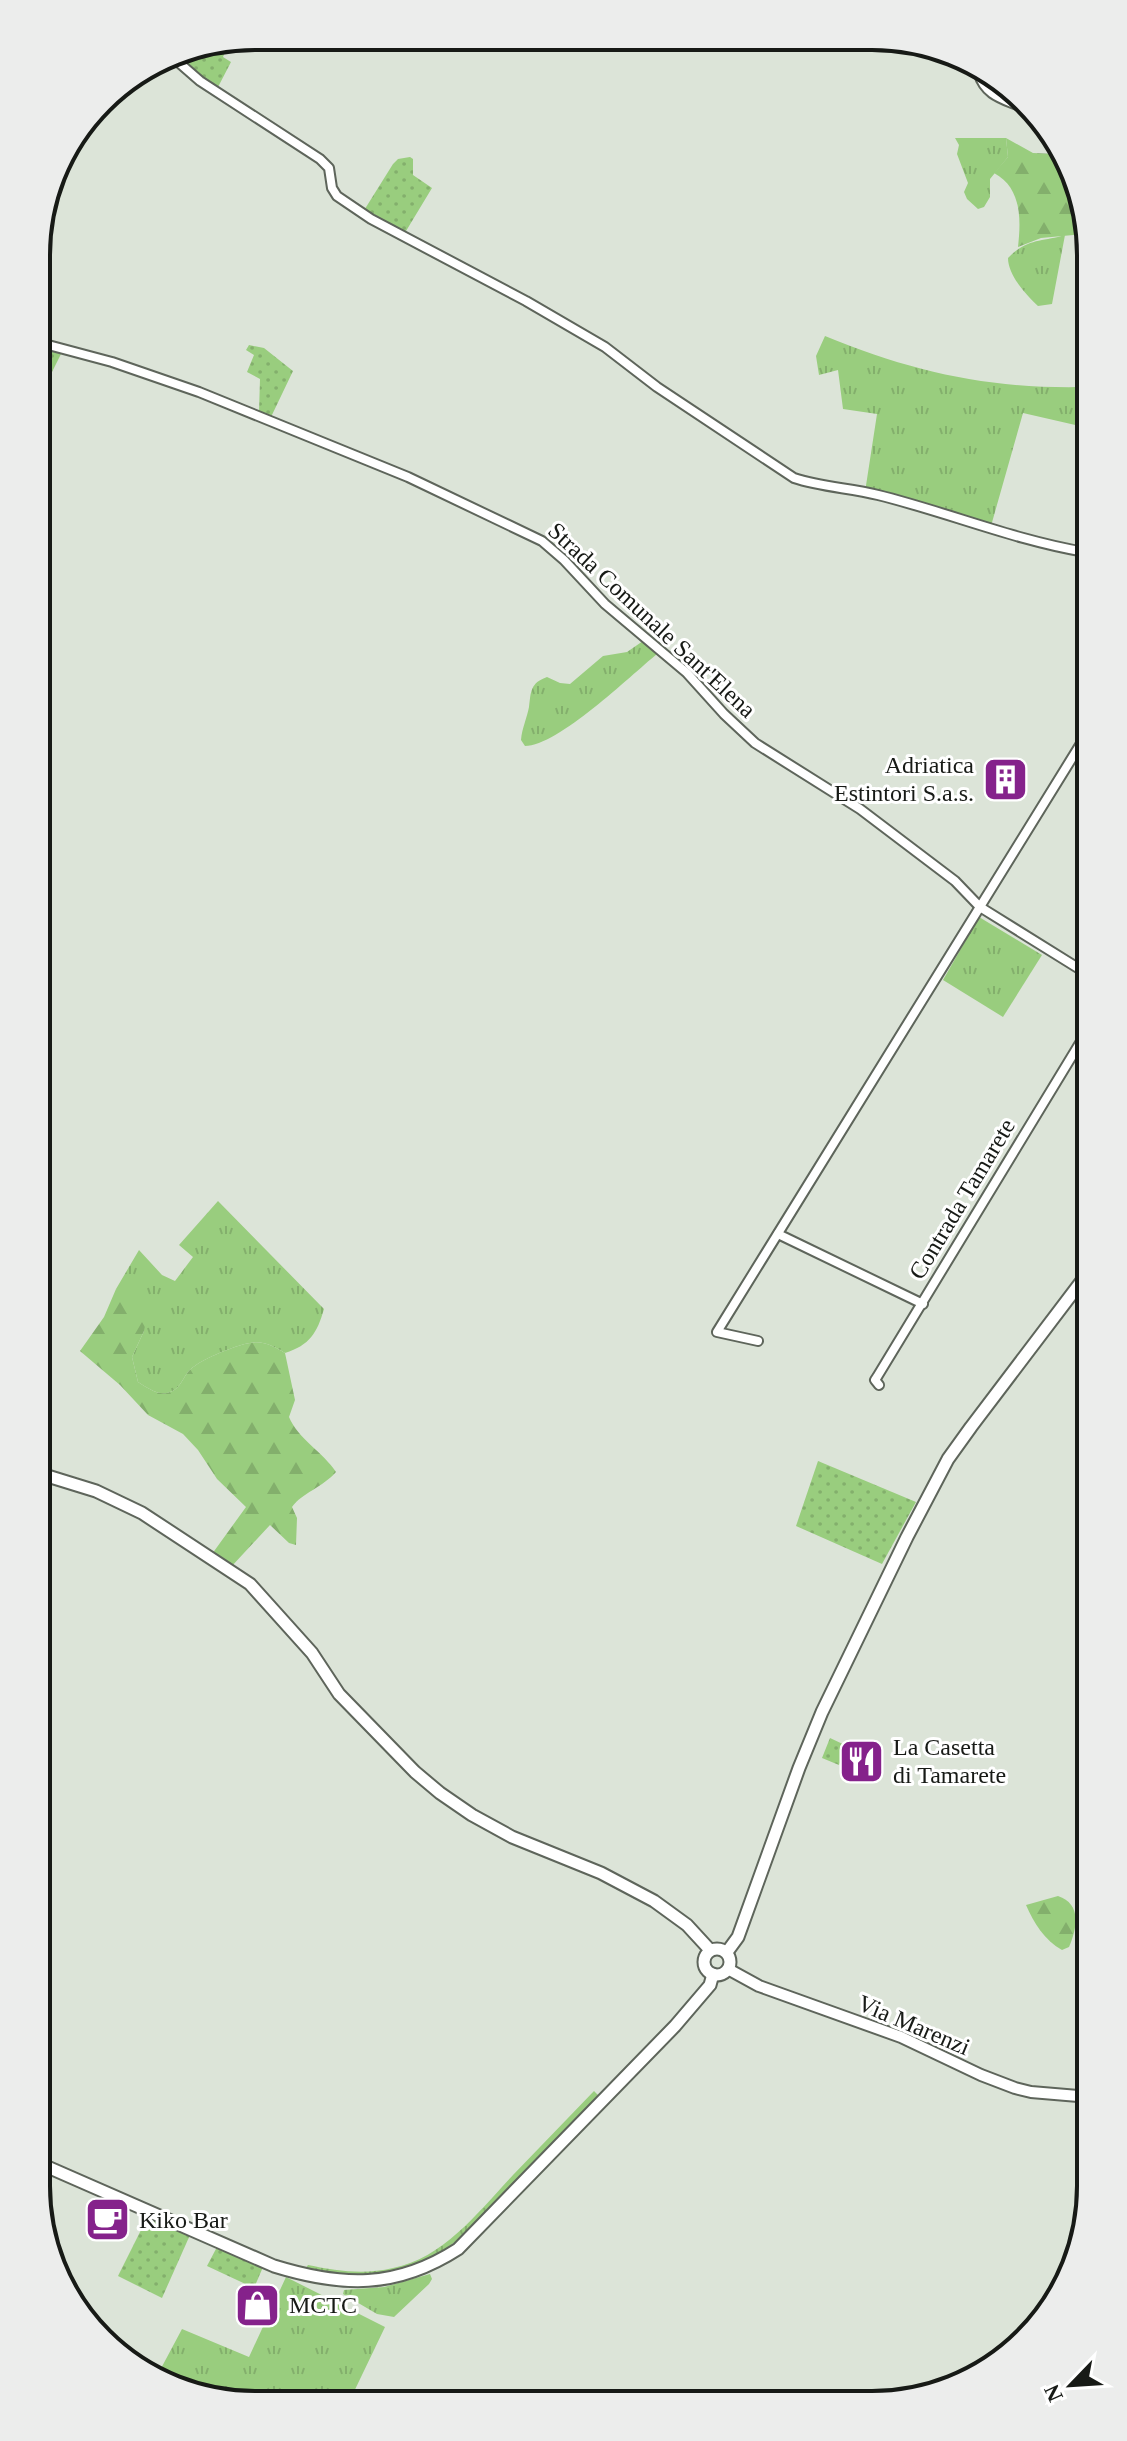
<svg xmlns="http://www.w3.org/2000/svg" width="1127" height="2441" viewBox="0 0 1127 2441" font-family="'Times New Roman',serif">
<defs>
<pattern id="grass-tufts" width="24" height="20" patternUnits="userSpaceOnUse" patternTransform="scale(2)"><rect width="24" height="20" fill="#99cd7e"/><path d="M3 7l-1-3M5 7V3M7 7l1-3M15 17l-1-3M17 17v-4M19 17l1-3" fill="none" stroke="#83af6c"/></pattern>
<pattern id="forest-firs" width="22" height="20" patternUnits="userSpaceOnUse" patternTransform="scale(2)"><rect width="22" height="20" fill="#99cd7e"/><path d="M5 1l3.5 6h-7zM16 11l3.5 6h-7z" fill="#83af6c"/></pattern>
<pattern id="park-dots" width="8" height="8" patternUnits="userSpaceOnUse" patternTransform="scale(2)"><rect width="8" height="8" fill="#99cd7e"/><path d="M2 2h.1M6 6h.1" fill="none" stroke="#83af6c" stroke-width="1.8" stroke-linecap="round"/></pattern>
</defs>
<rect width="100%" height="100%" fill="#dce4d8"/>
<g fill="url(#grass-tufts)">
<path d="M955,138H1006L1008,157L990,179V197L984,207L978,209L967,199L964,192L968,183L957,154L959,145Z"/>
<path d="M1065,235L1052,304L1038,306C1026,295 1008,275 1008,258C1027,238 1042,242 1065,235Z"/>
<path d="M825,336C913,372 988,389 1084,387V427L1023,413L991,526L865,492L877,414L843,409L838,370L819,375L816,356Z"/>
<path d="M643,641L657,654C630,676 558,746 525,746L521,740C522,728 527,718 529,707C531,692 530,683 547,677L560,683L570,684L603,656L627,652Z"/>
<path d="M979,917L1042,955L1003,1017L943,980Z"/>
<path d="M218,1201L324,1309C317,1333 310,1345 285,1353C275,1347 263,1340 250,1343C236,1345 196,1361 188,1372C181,1381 180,1390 167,1393C157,1395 146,1387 138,1382L132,1357L144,1331L116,1289L139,1250L162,1275L175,1281L193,1257L179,1245Z"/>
<path d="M594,2091L599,2096L466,2234C415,2273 368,2284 305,2269L308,2265C337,2271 364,2275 393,2268C444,2258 479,2211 513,2175C540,2147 567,2119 594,2091Z"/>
<path d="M430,2274L432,2279L429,2284L394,2317L377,2314L343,2294L344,2290L384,2287Z"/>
<path d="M286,2277L385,2327L350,2400L224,2401L219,2398L213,2401L158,2374L182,2329L249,2357Z"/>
</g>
<g fill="url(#forest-firs)">
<path d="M1006,138L1033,153L1056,154L1083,198L1084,234L1041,238L1018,247C1021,220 1022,188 994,173L1008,157Z"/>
<path d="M116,1289L135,1296L147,1315L144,1331L132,1357L138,1382C146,1387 157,1395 167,1393C180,1390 181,1381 188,1372C196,1361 236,1345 250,1343C263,1340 275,1347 285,1353L295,1400L289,1417C298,1439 323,1452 336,1472C323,1487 302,1493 292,1507L297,1518L296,1545L289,1543L270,1525L231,1567L212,1554L246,1507L217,1479L198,1450L183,1434L148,1415L120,1385L80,1351L104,1317Z"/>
<path d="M1058,1896C1082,1904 1077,1928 1069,1947L1062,1950C1044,1940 1034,1923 1026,1905Z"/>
</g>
<g fill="url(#park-dots)">
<path d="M226,42L229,43L223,57L231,62L217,89L183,63L188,49Z"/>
<path d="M410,157L413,159V175L432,188L403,236L363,212L393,164L398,159Z"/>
<path d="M249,345L264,348L293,371L271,417L259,412L260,379L247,372L254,355L246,350Z"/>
<path d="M37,348L61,354L37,402Z"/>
<path d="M818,1461L916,1502L882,1564L796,1526Z"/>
<path d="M830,1738L847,1746L839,1765L822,1758Z"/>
<path d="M148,2216L190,2235L162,2298L118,2276Z"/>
<path d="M217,2247L263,2267L254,2288L207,2266Z"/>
</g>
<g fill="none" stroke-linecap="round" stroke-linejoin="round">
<defs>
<g id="minor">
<path d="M169,54L200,81L320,159L329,168L332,188L337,196L371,219L526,301L605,347L657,387L794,478C821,487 850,488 878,495C947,512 1014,540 1085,552"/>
<path d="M37,342L112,362L199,392L408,477L542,541L564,560L605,604L687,673L724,714L755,743L860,809L955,881L980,907L1086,973"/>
<path d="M778,1234L923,1304"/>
<path d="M758,1341L717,1332L1085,737"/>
<path d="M879,1385L875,1380L877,1377L1086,1033"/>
</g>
<path id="tertiary" d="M728,1969L759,1986L901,2037L981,2075L1015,2088L1031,2092L1090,2097"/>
<g id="secondary">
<path d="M980,73C987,97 1008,98 1027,108"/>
<path d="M41,1474L96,1491L142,1513L250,1584L312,1653L339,1694L415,1772L440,1793L472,1815L512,1837L601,1873L654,1901L687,1925L710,1950"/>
<circle cx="717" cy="1962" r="13"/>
<path d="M727,1952L738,1937L799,1768L822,1712L907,1537L948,1459L971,1427L1087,1274"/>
<path d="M43,2165L274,2266C342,2287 396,2289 458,2249L675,2026L710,1985L713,1974"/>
</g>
</defs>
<use href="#minor" stroke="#5e655b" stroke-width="12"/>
<use href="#tertiary" stroke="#5e655b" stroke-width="14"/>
<use href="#secondary" stroke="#5e655b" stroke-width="15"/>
<use href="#minor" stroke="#fff" stroke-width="8"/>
<use href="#tertiary" stroke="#fff" stroke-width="10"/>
<use href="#secondary" stroke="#fff" stroke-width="11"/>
</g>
<defs>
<symbol id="building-square" viewBox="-11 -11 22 22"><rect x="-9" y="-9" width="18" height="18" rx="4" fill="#85228b" stroke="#fff"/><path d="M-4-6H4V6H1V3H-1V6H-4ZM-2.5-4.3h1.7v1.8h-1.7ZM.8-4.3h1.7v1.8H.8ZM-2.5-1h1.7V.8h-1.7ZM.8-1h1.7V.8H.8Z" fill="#fff"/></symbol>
<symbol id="restaurant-square" viewBox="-11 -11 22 22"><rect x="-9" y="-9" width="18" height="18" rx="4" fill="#85228b" stroke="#fff"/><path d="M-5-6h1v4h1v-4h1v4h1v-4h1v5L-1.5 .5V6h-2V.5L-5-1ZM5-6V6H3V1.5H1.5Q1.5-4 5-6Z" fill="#fff"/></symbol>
<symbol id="cafe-square" viewBox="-11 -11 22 22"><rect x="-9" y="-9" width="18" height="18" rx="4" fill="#85228b" stroke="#fff"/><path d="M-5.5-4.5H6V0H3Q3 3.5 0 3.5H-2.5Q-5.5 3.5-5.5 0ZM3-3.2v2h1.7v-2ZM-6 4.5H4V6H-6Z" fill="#fff"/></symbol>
<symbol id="shop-square" viewBox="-11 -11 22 22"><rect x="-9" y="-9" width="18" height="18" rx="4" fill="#85228b" stroke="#fff"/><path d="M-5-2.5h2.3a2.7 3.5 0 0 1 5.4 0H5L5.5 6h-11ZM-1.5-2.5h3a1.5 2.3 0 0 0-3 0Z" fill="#fff"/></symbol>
</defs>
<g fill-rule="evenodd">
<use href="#building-square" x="980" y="754" width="51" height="51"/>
<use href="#restaurant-square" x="836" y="1736" width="51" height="51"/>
<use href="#cafe-square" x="82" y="2194" width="51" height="51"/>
<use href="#shop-square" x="232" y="2280" width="51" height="51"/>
</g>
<g text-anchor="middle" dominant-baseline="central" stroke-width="6" stroke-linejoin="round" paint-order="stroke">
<g font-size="24" fill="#171a16" stroke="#fff">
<text transform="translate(652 620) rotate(43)">Strada Comunale Sant'Elena</text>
<text transform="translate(962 1199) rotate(-59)">Contrada Tamarete</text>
<text transform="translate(914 2025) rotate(23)">Via Marenzi</text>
</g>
<g font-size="24" fill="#171a16" stroke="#fff" text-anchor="start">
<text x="974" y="765" text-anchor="end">Adriatica<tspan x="974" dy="28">Estintori S.a.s.</tspan></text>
<text x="893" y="1747">La Casetta<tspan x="893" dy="28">di Tamarete</tspan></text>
<text x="139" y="2220">Kiko Bar</text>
<text x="289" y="2305">MCTC</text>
</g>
</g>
<path d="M0 0H1127V2441H0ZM255 50H872A205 205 0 0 1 1077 255V2186A205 205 0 0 1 872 2391H255A205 205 0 0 1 50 2186V255A205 205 0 0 1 255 50Z" fill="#ecedec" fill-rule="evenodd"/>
<path fill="none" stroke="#171a16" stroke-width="4" d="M255 50H872A205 205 0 0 1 1077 255V2186A205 205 0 0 1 872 2391H255A205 205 0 0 1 50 2186V255A205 205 0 0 1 255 50Z"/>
<g transform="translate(1071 2385) rotate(245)" stroke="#ffffff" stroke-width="6" paint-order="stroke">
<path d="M0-6L14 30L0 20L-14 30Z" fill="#171a16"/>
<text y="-12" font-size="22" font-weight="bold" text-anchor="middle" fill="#171a16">N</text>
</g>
</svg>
